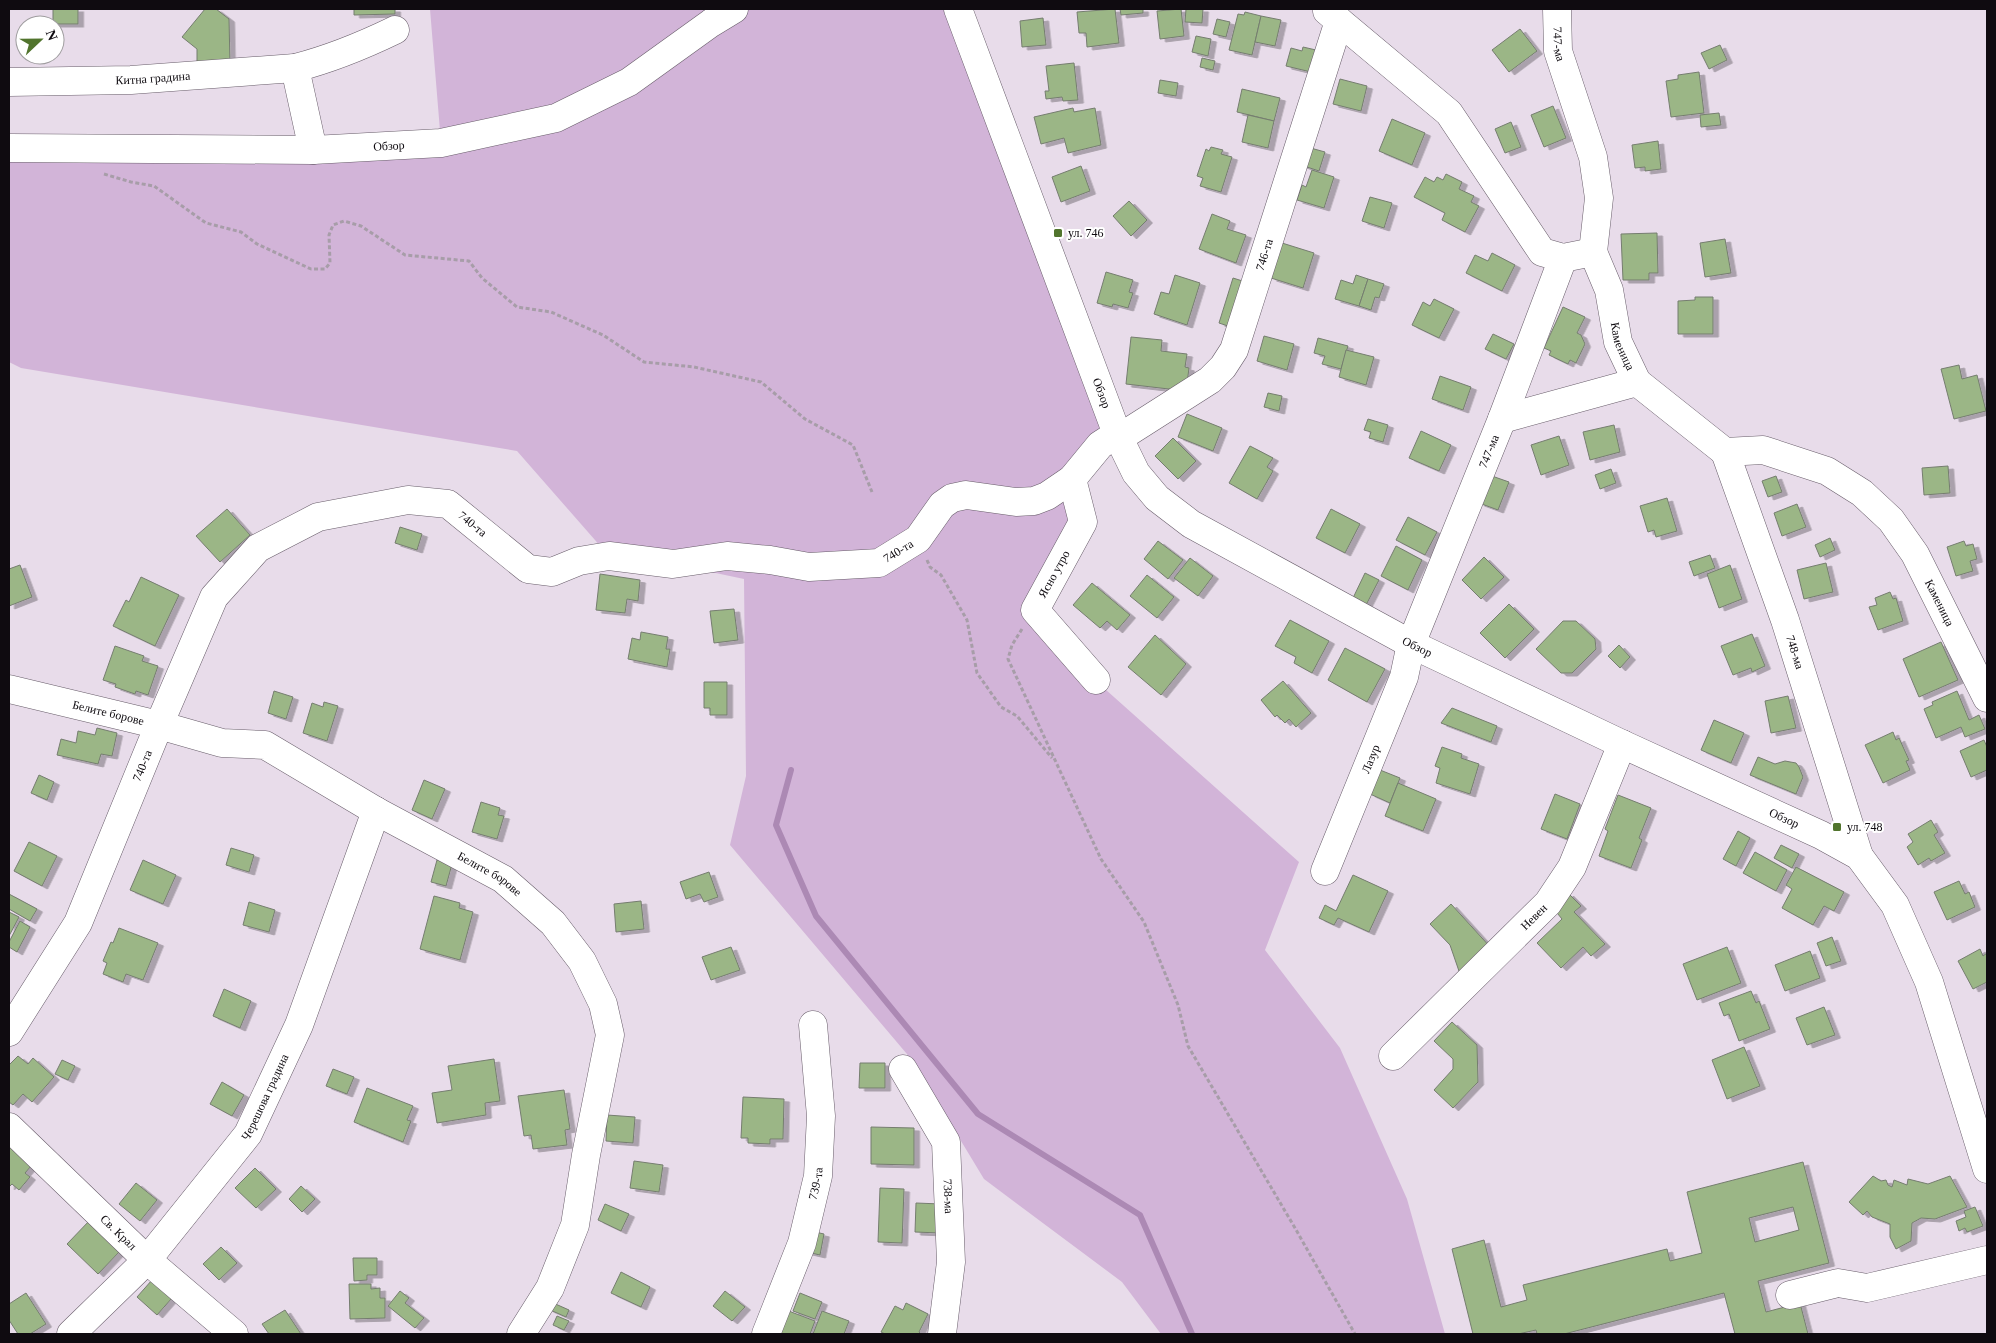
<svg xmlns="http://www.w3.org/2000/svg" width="1996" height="1343" viewBox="0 0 1996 1343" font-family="Georgia,serif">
<defs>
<filter id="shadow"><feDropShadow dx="5.5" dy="3" stdDeviation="0" flood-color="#0004"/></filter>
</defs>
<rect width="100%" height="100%" fill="#e8dcea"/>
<path fill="#d2b4d8" d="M430,9H958L1117,434L1072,479L1083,522L1035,610L1096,681L1299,862L1265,950L1340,1048L1407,1199L1445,1334H1161L1122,1282L984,1179L912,1060L730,845L746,776L744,579L673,564L609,556L517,451L21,368L9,362V148L441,143Z"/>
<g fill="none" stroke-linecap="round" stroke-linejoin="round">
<path stroke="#ac89b4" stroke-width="6" d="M791,770L776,825L816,916L978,1114L1140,1215L1192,1334"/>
</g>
<g fill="#9bb686" stroke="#757d6f" fill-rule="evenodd" filter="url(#shadow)">
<rect x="53" y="9" width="25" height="15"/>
<path d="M205,9H216L229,19L230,64L197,65V49L182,37Z"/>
<path d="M354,9H395V14L354,15Z"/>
<path d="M1115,9L1119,43L1087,47L1086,33H1079L1077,12Z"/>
<path d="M1120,9H1143V13L1121,15Z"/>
<path d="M1181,9L1184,36L1160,39L1157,11Z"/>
<path d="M1186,9H1203L1202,23L1185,22Z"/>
<path d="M1245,12L1261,16L1252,55L1229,50L1238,14L1244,15Z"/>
<path d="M1261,16L1281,20L1275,46L1255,42Z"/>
<path d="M1043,18L1046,45L1022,47L1020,21Z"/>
<path d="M1217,19L1230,22L1226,37L1213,34Z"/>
<path d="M1520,29L1537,51L1509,72L1492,50Z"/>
<path d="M1196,36L1211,39L1208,56L1192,52Z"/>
<path d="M1720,45L1727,60L1709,69L1701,53Z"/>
<path d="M1303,47L1316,50L1311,72L1286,66L1291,48L1302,51Z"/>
<path d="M1202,58L1215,61L1213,70L1200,67Z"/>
<path d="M1074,63L1078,100L1063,101L1062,97L1046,99L1045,91H1049L1046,66Z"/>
<path d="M1699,72L1704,113L1671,117L1666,81L1678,79V75Z"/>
<path d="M1340,79L1367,86L1361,111L1333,104Z"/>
<path d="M1160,80L1178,83L1176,96L1158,93Z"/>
<path d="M1242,89L1280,98L1274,121L1237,112Z"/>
<path d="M1553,106L1566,138L1544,147L1531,115Z"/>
<path d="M1073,108L1074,112L1095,108L1101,145L1068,153L1064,138L1041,144L1034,117Z"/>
<path d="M1719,113L1721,125L1701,127L1700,115Z"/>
<path d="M1248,115L1274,121L1268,148L1242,142Z"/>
<path d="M1392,119L1425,133L1412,165L1379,151Z"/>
<path d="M1511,122L1521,147L1505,153L1495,129Z"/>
<path d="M1658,141L1661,169L1645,171V167L1635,168L1632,145Z"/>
<path d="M1211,147L1223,150L1221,154L1232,157L1221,192L1200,186L1203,178L1197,176L1206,149L1209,151Z"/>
<path d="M1307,147L1325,152L1319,171L1301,165Z"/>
<path d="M1081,166L1090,191L1061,202L1052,177Z"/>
<path d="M1312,170L1334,177L1324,208L1297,200L1302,185L1306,187Z"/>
<path d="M1446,174L1462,182L1459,189L1474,196L1471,202L1479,206L1465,232L1442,220L1445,213L1414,197L1425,177L1434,182L1437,177L1443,180Z"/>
<path d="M1370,197L1392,203L1384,228L1362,221Z"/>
<path d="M1129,201L1147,220L1131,236L1113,216Z"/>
<path d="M1212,214L1230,221L1227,229L1246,235L1236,263L1199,249Z"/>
<path d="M1657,233L1658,273H1649V280H1623L1621,234Z"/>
<path d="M1725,239L1731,273L1705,277L1700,243Z"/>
<path d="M1282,243L1314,253L1303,288L1271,278Z"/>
<path d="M1492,253L1515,265L1502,291L1466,273L1475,255L1488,261Z"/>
<path d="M1106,272L1133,280L1129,292L1133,293L1128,308L1113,304L1112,307L1097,303Z"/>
<path d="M1175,275L1200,283L1187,325L1154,314L1161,292L1169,294Z"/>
<path d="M1356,275L1368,279L1359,306L1335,299L1341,280L1353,284Z"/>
<path d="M1233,278L1252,284L1237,329L1219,323Z"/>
<path d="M1368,279L1384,284L1379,298L1375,297L1371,310L1359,306Z"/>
<path d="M1695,297H1713V334H1678V301L1695,300Z"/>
<path d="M1434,299L1454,309L1439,338L1412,325L1423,302L1430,306Z"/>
<path d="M1563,307L1585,317L1577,333L1581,335L1585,344L1576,363L1570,360L1568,364L1549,355L1551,351L1544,348Z"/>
<path d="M1493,334L1514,344L1506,359L1485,349Z"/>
<path d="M1264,336L1294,344L1287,370L1257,361Z"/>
<path d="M1131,337L1162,340L1161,351L1187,354L1185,367L1189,368L1186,391L1126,384Z"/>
<path d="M1318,338L1348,346L1341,369L1322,364L1325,356L1314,353Z"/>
<path d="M1346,350L1374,357L1366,385L1339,377Z"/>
<path d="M1959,365L1962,379L1977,375L1986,411L1954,419L1941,369Z"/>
<path d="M1440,376L1471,387L1463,410L1432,399Z"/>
<path d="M1268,393L1282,396L1279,411L1264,407Z"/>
<path d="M1187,414L1222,428L1213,451L1178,437Z"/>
<path d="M1368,419L1388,425L1383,442L1369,438L1371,432L1364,430Z"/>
<path d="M1614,425L1620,452L1590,460L1583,432Z"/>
<path d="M1421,431L1451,445L1439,471L1409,458Z"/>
<path d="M1559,436L1569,465L1541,475L1531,445Z"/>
<path d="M1173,438L1196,461L1178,479L1155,456Z"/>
<path d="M1250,446L1273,458L1267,467L1273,471L1257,499L1229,483Z"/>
<path d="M1948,466L1950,493L1924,495L1922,468Z"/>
<path d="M1611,469L1616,483L1600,489L1595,475Z"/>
<path d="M1489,475L1509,482L1498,510L1479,503Z"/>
<path d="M1776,476L1782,492L1768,497L1762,481Z"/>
<path d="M1667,498L1677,531L1656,537L1654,530L1648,532L1640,506Z"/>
<path d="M1797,504L1806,527L1782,536L1774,513Z"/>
<path d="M227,509L250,535L220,562L196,536Z"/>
<path d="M1331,509L1360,524L1345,553L1316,538Z"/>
<path d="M1408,517L1437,532L1425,555L1396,540Z"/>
<path d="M400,527L422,534L417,550L395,543Z"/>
<path d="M1830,538L1835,550L1820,557L1815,545Z"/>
<path d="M1158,541L1183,560L1168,579L1144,559Z"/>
<path d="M1964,541L1966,546L1973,544L1977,559L1970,561L1973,571L1956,576L1947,547Z"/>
<path d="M1396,546L1422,560L1408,590L1381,576Z"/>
<path d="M1710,555L1715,568L1694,576L1689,562Z"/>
<path d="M1484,557L1504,577L1481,599L1462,580Z"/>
<path d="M1190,558L1213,576L1198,596L1174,578Z"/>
<path d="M1826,563L1833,592L1804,599L1797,570Z"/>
<path d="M20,565L32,597L9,606V569Z"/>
<path d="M1730,565L1742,599L1719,608L1707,574Z"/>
<path d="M1365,573L1379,580L1366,605L1353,598Z"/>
<path d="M600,574L640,580L638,601L627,599L625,613L596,610Z"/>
<path d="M1147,575L1174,597L1157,618L1130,596Z"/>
<path d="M141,577L179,595L155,646L113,626L126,600L129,602Z"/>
<path d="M1092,583L1130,615L1117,630L1107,621L1100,628L1073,605Z"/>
<path d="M1890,592L1893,599L1896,598L1903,621L1878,630L1869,607L1877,605L1875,598Z"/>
<path d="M1509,604L1534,629L1505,658L1480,633Z"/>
<path d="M734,609L738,640L714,643L710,611Z"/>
<path d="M1290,620L1329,641L1312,673L1294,663L1296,657L1275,646Z"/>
<path d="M1563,621H1576L1595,639L1596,649L1572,673H1561L1536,649Z"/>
<path d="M641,632L668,637L666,649H670L667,667L628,659L632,638L640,640Z"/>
<path d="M1752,634L1765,666L1752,672L1751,668L1733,675L1721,646Z"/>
<path d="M1155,635L1186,664L1161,695L1128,667Z"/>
<path d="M1941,642L1958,680L1919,697L1903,659Z"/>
<path d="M1619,645L1630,657L1620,668L1608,656Z"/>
<path d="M115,646L144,656L142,661L158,666L148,695L136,691L135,694L115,687L116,684L103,680Z"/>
<path d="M1345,648L1385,669L1367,702L1328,680Z"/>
<path d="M1283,681L1311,713L1296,727L1289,719L1285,723L1277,715L1275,717L1261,700Z"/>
<path d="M704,682H727V715H710V708H704Z"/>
<path d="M274,691L293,697L286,719L268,713Z"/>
<path d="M1957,691L1969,720L1979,715L1985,729L1965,737L1961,727L1936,738L1924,709L1933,705L1932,702Z"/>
<path d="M1788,696L1796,728L1771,733L1765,701Z"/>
<path d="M324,702L338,706L327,741L303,733L312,703L323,707Z"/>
<path d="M1452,708L1497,726L1491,742L1441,723Z"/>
<path d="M1714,720L1744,733L1731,763L1701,750Z"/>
<path d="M97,728L117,733L112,756L101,754L98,764L57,755L61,739L76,743L78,731L95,735Z"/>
<path d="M1893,732L1896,740L1899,738L1909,760L1906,761L1910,770L1883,783L1865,745Z"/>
<path d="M1984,740L1987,747V770L1971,777L1960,751Z"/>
<path d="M1442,747L1462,754L1461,758L1479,764L1470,794L1436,783L1440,768L1435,766Z"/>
<path d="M1758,757L1775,764L1785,761L1796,763L1799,767L1803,777L1796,794L1750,775Z"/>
<path d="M1380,770L1400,778L1390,803L1370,794Z"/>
<path d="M39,775L54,782L47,800L31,793Z"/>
<path d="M424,780L445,789L432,819L412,810Z"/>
<path d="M1398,783L1436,799L1423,831L1385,816Z"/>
<path d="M1555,794L1580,804L1567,839L1541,829Z"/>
<path d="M1618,795L1651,808L1639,838L1642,840L1631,868L1599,856L1608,831L1605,829Z"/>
<path d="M481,802L500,808L498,815L504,816L497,839L472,832Z"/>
<path d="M1931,820L1938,832L1934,835L1945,853L1931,861L1929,858L1918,865L1907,847L1913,842L1908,834Z"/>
<path d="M1738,831L1750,838L1736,866L1723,859Z"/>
<path d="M29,842L57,856L42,886L14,871Z"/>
<path d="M1781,845L1799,854L1792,868L1774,858Z"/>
<path d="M231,848L254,855L249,872L226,865Z"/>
<path d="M1755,852L1787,870L1776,891L1743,873Z"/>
<path d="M143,860L176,875L163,904L130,890Z"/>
<path d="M437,860L452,864L446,886L431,882Z"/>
<path d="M1796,867L1844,892L1834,911L1824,906L1813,925L1782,908L1792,889L1786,885Z"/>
<path d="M709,872L718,897L704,902L700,894L686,899L680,882Z"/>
<path d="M1353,875L1388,891L1369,932L1338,918L1334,925L1319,918L1325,905L1336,911Z"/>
<path d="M1959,881L1965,894L1969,892L1975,907L1947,920L1934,892Z"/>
<path d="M1568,893L1581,906L1574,912L1605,944L1591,956L1583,947L1561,968L1537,943L1562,919L1553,908Z"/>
<path d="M9,894L37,909L30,921L9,909Z"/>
<path d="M434,896L460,903L459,908L473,912L460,960L420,949Z"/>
<path d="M641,901L644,929L616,932L614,904Z"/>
<path d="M249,902L275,910L269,932L243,925Z"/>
<path d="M1451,904L1492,949L1460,974L1450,945L1430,924Z"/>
<path d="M9,912L19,917L9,936Z"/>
<path d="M20,921L30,927L17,952L9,947V942Z"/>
<path d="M119,928L158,943L143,980L126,974L123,982L103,974L107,963L103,961L111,942L113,943Z"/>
<path d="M1832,937L1841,961L1826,966L1817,943Z"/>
<path d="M731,947L740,970L711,980L702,957Z"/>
<path d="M1727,947L1741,983L1697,1000L1683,964Z"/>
<path d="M1980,949L1983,956L1987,953V982L1973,989L1958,961Z"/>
<path d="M1810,951L1820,978L1785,991L1775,965Z"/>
<path d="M224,989L251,1001L240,1028L213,1016Z"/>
<path d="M1751,991L1756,1003L1759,1001L1770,1029L1739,1041L1729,1014L1724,1016L1719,1003Z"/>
<path d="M1824,1007L1835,1035L1807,1045L1796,1018Z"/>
<path d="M1452,1022L1477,1045L1478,1082L1453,1108L1434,1090L1453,1069V1059L1434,1041Z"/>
<path d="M1744,1047L1760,1086L1727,1099L1712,1060Z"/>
<path d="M18,1056L28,1064L33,1058L54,1077L32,1102L23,1094L13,1105L9,1102V1065Z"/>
<path d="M494,1059L500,1101L485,1103L486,1115L437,1123L432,1093L452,1090L448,1066Z"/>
<path d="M62,1060L75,1066L68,1080L55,1074Z"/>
<path d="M860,1063H885V1088H859Z"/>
<path d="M333,1069L354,1077L347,1094L326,1086Z"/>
<path d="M222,1082L244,1095L232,1116L210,1104Z"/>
<path d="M367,1088L413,1106L407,1120L411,1121L403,1142L354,1122Z"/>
<path d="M564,1090L570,1129L565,1130L567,1145L533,1149L531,1135L524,1136L518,1096Z"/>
<path d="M743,1097L784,1099L783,1139H770V1144L748,1143V1138H741Z"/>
<path d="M607,1115L635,1117L633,1143L606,1141Z"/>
<path d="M871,1127L914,1128V1165L871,1164Z"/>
<path d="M9,1145L38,1158L25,1173L30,1177L19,1190L12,1184L9,1187Z"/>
<path d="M634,1161L663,1165L659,1192L630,1188Z"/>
<path d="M1803,1162L1829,1263L1758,1281L1766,1312L1800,1303L1808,1334H1735L1724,1293L1564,1334H1537L1536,1330L1518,1334H1473L1452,1249L1484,1240L1501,1307L1527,1300L1523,1285L1667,1249L1670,1261L1702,1253L1687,1192ZM1793,1207L1799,1230L1755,1242L1749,1218Z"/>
<path d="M255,1168L276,1189L256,1208L235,1188Z"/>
<path d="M1873,1176L1881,1181L1886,1180L1888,1185L1892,1187L1894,1180L1907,1185L1908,1179L1928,1184L1950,1176L1967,1207L1935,1219L1921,1218L1912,1223L1911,1241L1896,1249L1890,1237V1224L1872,1217L1867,1211L1863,1215L1849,1202Z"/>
<path d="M136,1183L157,1200L140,1221L119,1204Z"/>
<path d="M301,1186L315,1199L302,1212L289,1199Z"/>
<path d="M880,1188L904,1189L902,1243L878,1242Z"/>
<path d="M916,1203L941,1204L940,1233L915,1232Z"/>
<path d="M605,1204L629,1214L621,1231L598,1220Z"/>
<path d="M1975,1207L1983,1226L1967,1232L1965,1228L1959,1231L1956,1221L1966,1217L1964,1211Z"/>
<path d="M91,1219L122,1249L98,1274L67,1244Z"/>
<path d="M811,1231L824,1234L820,1255L807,1252Z"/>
<path d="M221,1247L237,1263L219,1280L203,1264Z"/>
<path d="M353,1258H377V1275H367V1280L354,1281Z"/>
<path d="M621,1272L650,1287L641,1307L611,1293Z"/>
<path d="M152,1280L172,1298L157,1315L137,1297Z"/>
<path d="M349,1284H371V1289L380,1288V1298H385V1318L350,1319Z"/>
<path d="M400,1291L409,1298L405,1303L424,1318L415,1328L388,1306Z"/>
<path d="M725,1291L745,1307L732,1321L713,1306Z"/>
<path d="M26,1293L46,1324L30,1334H18L9,1320V1304Z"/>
<path d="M800,1293L822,1302L815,1319L793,1311Z"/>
<path d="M551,1302L569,1310L566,1317L548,1309Z"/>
<path d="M906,1303L928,1314L919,1332L921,1334H885L881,1332L895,1306L903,1310Z"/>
<path d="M285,1310L301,1334H269L262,1324Z"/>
<path d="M786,1310L815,1321L810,1334H780Z"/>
<path d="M822,1311L849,1321L844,1334H813Z"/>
<path d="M557,1316L569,1321L564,1330L553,1325Z"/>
</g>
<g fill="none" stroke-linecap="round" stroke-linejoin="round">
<defs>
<g id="minor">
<path id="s1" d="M958,9L1117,434L1136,473L1157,498L1191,524L1411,644L1622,744L1821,835L1859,856L1895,905L1929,982L1987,1169"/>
<path id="s2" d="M1557,9L1558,51L1593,157L1599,198L1593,252"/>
<path id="s3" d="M1327,11L1449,113L1542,252L1563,258L1593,252L1609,290L1618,342L1637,382L1725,452L1763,450L1827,471L1862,493L1891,520L1915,554L1987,698"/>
<path d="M295,68L313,150"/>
<path id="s4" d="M9,82L131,80L295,68C330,59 362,46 395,30"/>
<path id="s5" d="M9,148L313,150L441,143L556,118L629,82L711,23L734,9"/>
<path d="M1502,419L1637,382"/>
<path id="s6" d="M1725,452L1785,620L1859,856"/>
<path d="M1072,479L1083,522L1035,610L1096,680"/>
<path id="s7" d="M9,689L159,725L222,743L265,745L376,811L503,879L553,923L582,961L603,1004L610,1035L586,1155L575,1225L550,1288L521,1334"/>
<path id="s8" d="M1325,871L1404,677L1411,644L1502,419L1563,258"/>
<path id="s9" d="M9,1032L78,923L159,725L214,597L258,548L318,517L408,500L448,504L528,569L552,572L579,561L609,556L673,564L727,556L770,560L809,567L879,563L918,539L942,505L952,498L966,495L1016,502L1034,501L1047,496L1072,479L1100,445L1117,434L1130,431L1210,380L1223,367L1234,350L1339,21"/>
<path id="s10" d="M1393,1056L1548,903L1572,867L1622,744"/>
<path id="s11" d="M903,1069L946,1142L951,1262L942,1334"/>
<path id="s12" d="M9,1127L147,1260L234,1334"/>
<path d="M1790,1295L1838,1283L1867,1288L1987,1260"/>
<path id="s13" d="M71,1334L147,1260L248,1134L299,1025L376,811"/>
<path id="s14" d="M766,1334L802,1243L818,1176L821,1116L813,1025"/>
</g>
</defs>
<use href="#minor" stroke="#685d6a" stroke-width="29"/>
<g stroke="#a79da8" stroke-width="3" stroke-dasharray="4 2.5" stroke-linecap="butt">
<path d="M104,174L131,182L154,186L206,223L241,232L257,244L311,269H325L330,263L329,235L333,225L344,221L361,226L405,255L469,261L482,278L517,307L551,312L603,335L644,362L694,367L761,382L805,419L853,445L872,492"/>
<path d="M927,560L930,567L941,575L967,620L977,673L1001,707L1017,716L1052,758"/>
<path d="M1022,629L1012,645L1008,659L1101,859L1144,922L1178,1005L1188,1046L1295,1228L1355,1334"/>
</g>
<use href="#minor" stroke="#fff" stroke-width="28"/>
</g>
<g fill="#51742d" stroke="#fff" stroke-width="2">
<rect x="1053" y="228" width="10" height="10" rx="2.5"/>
<rect x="1832" y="822" width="10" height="10" rx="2.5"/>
</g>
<g text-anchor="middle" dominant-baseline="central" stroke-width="4" stroke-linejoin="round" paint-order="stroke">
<g font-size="12" fill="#0f0b10" stroke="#fff">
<text stroke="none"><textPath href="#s2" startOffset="35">747-ма</textPath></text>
<text stroke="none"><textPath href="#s4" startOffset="144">Китна градина</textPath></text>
<text stroke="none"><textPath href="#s5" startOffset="380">Обзор</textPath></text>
<text stroke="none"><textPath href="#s9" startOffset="1744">746-та</textPath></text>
<text stroke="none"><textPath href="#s3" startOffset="478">Каменица</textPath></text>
<text stroke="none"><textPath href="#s1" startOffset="410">Обзор</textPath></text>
<text stroke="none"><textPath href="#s8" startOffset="451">747-ма</textPath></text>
<text stroke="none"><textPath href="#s9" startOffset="779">740-та</textPath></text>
<text stroke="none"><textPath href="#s9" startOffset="1229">740-та</textPath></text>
<text transform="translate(1054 574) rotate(-61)">Ясно утро</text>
<text stroke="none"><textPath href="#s3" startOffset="912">Каменица</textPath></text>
<text stroke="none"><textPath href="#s1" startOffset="830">Обзор</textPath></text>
<text stroke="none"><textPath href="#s6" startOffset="212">748-ма</textPath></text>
<text stroke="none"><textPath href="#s7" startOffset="102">Белите борове</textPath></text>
<text stroke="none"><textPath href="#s8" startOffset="121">Лазур</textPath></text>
<text stroke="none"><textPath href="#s9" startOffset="299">740-та</textPath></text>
<text stroke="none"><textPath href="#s1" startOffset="1235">Обзор</textPath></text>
<text stroke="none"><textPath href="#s7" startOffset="522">Белите борове</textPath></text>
<text stroke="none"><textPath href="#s10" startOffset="198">Невен</textPath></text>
<text stroke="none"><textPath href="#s13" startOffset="308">Черешова градина</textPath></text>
<text stroke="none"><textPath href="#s14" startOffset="159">739-та</textPath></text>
<text stroke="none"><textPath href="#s11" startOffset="139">738-ма</textPath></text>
<text stroke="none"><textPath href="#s12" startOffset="152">Св. Крал</textPath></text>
</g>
<g font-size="12" fill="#0f0b10" stroke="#fff" text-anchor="start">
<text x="1068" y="233">ул. 746</text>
<text x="1847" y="827">ул. 748</text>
</g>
</g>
<rect width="1996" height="1343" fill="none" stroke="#0f0b10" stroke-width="20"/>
<g transform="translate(40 40) rotate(68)"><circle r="24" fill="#ffffff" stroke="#9f9d9f"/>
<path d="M0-4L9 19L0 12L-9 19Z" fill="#51742d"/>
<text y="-8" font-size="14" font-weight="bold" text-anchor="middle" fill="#0f0b10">N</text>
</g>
</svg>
